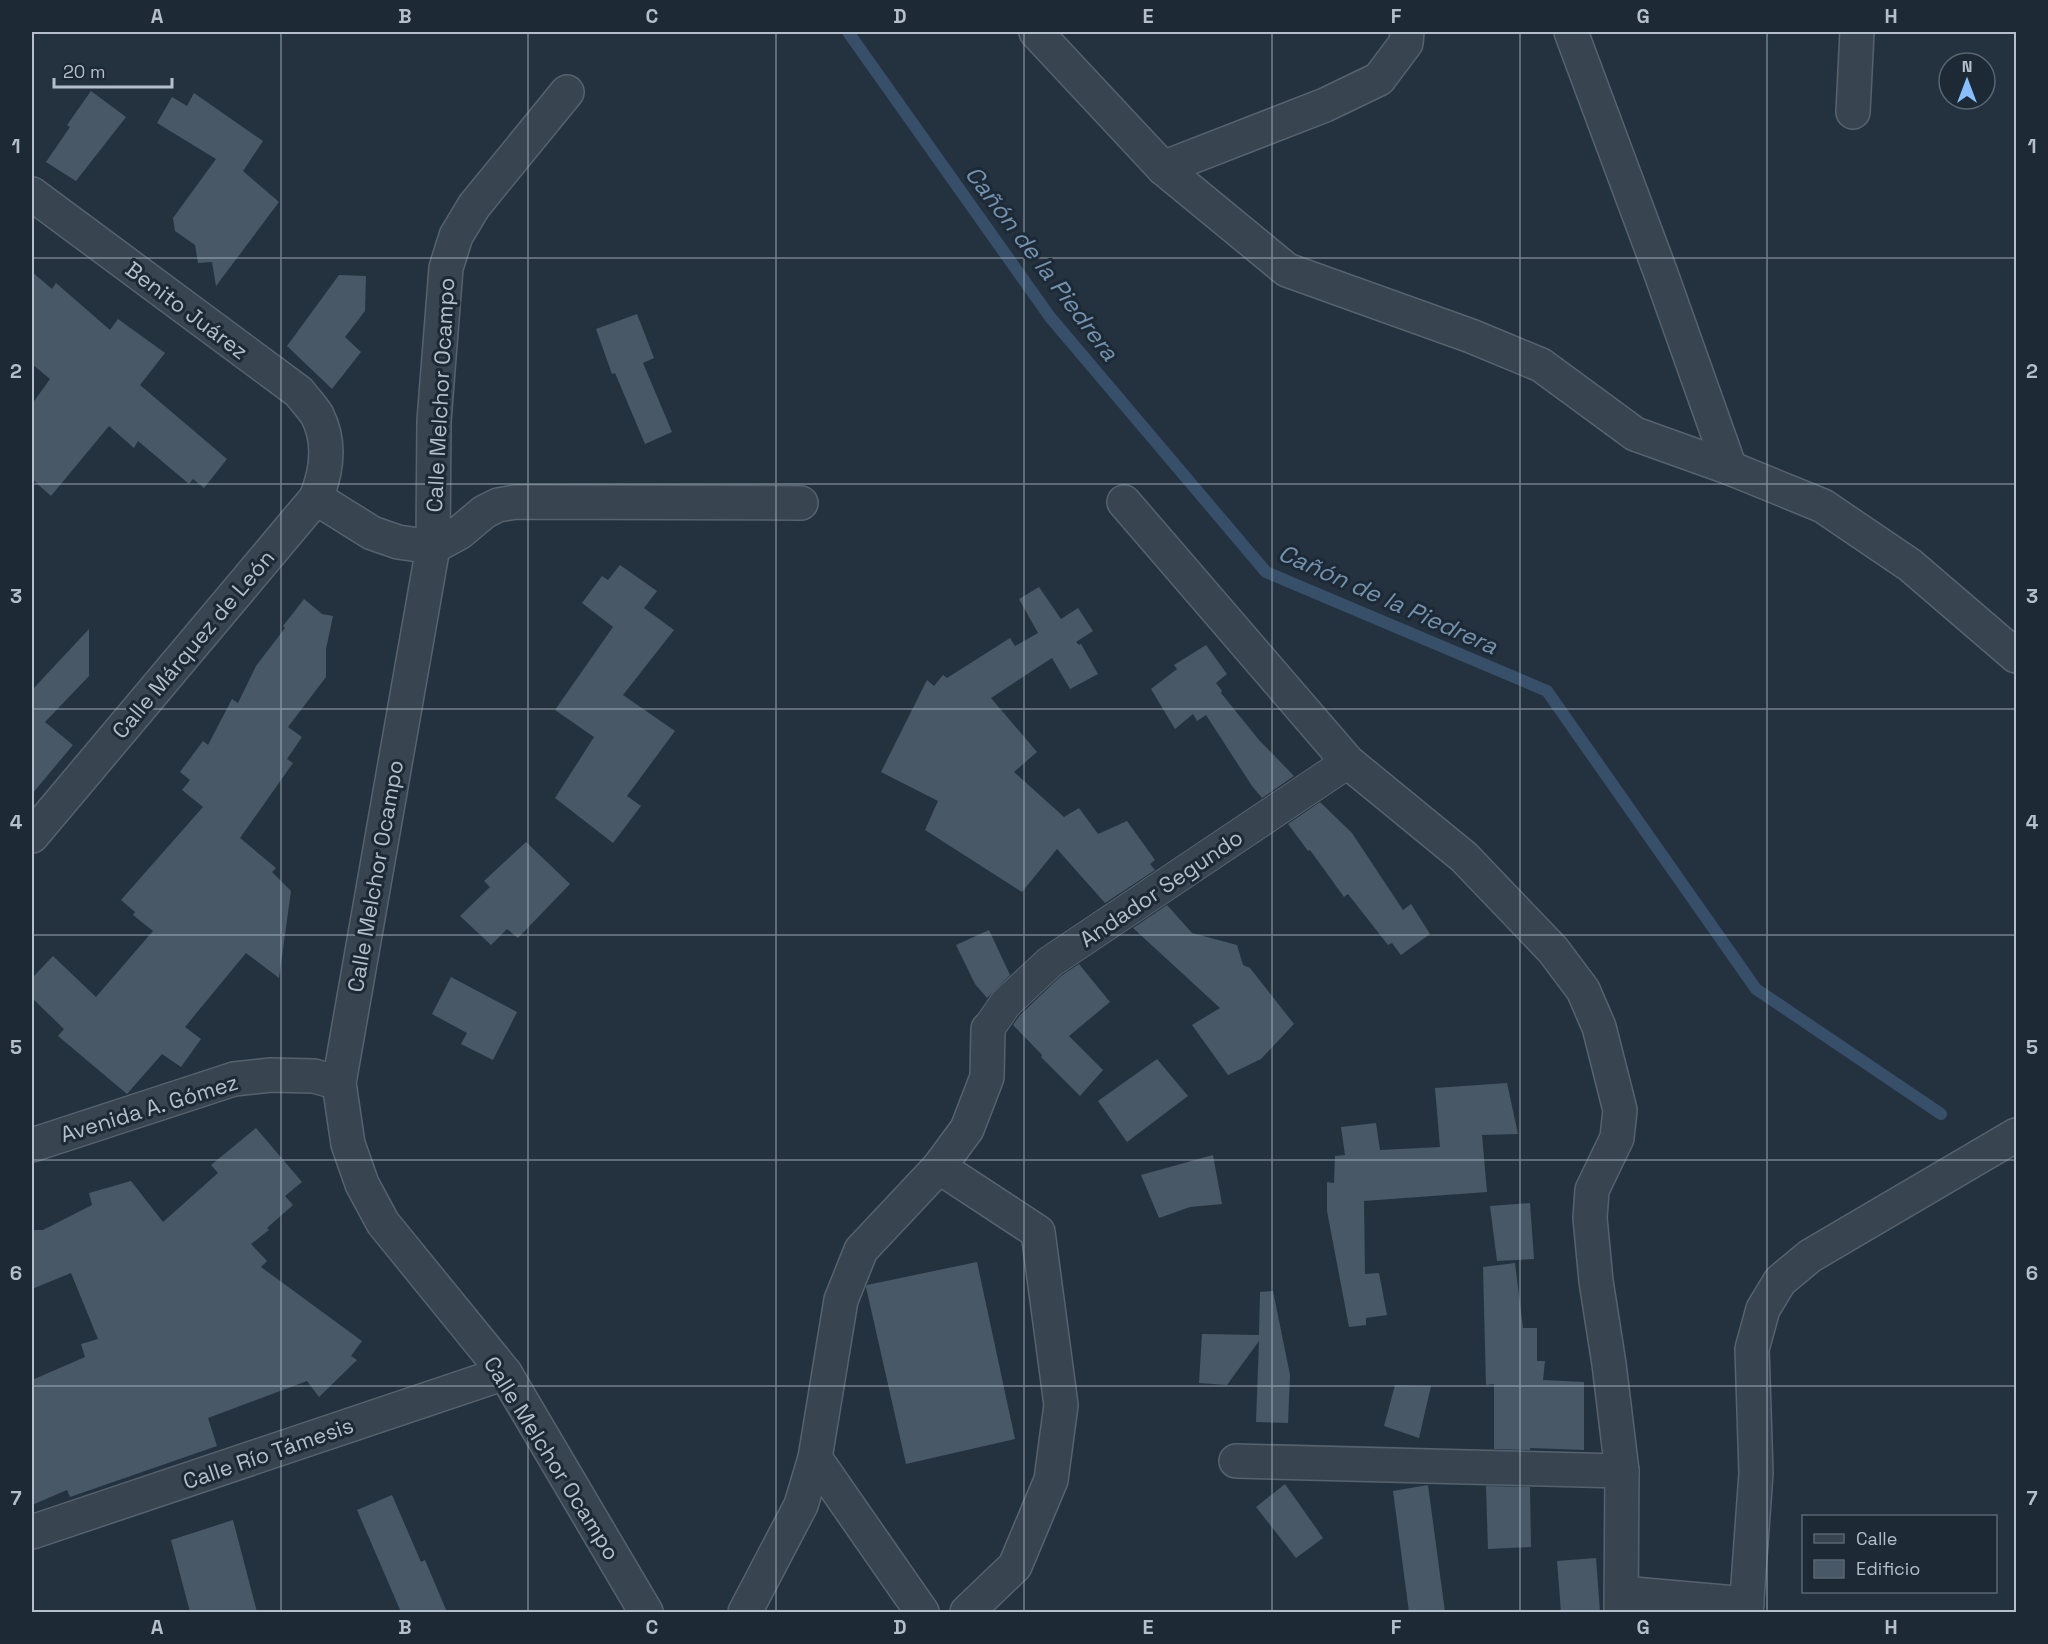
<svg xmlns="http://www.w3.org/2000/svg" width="2048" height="1644" viewBox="0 0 2048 1644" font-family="'Space Grotesk',sans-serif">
<rect width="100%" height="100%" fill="#243240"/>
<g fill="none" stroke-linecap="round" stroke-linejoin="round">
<path stroke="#374f68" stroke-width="12" d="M848,32L1050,317L1266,572L1547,691L1756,989L1941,1114"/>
</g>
<g fill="#485867">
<path d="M91,91L126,117L76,181L46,162L70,127L67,125Z"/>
<path d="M194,93L263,141L243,171L279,202L216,286L212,262L198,263L195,245L175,231L173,218L216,159L157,123L172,97L187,106Z"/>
<path d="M32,272L52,289L56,283L110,330L118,319L165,353L140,385L227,459L204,488L193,479L189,484L138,441L134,448L109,426L51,496L32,479V404L50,379L32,364Z"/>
<path d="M339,275L366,276L365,311L345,337L361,352L332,389L287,346Z"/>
<path d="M637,314L654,358L643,363L672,432L645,444L615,373L612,374L596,329Z"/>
<path d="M620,565L657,591L644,608L674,630L623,695L675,731L627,796L641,806L613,843L555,798L594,737L555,710L613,627L582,603L602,576L608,580Z"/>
<path d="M1039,587L1061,619L1078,608L1093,631L1076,642L1079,645L1081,644L1098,674L1070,689L1052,658L991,698L1037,752L1014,772L1064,817L1079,808L1098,834L1127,821L1155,860L1150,864L1155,870L1105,903L1057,849L1022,892L925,830L938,801L881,772L927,680L934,686L943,675L947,678L1010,638L1015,646L1038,633L1019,599Z"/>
<path d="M304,599L322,614L333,616L326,649V677L288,727L302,737L287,759L293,763L240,838L276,868L272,872L291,891L279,978L246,953L185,1027L201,1039L181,1067L162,1054L127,1094L58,1036L64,1029L32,998V978L53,956L96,997L153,931L133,915L135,912L121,900L203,807L182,790L190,780L180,772L203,741L208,745L232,699L238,703L256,666L285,628L283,626Z"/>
<path d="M89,629V676L45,722L73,745L32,794V690Z"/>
<path d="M1206,645L1227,674L1216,683L1222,691L1221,693L1259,740L1294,776L1262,798L1252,786L1206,715L1197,721L1193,714L1175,729L1151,689L1177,669L1174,665Z"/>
<path d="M1320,802L1352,833L1403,910L1411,904L1430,934L1401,955L1392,943L1388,945L1348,894L1344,897L1310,850L1308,851L1288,824Z"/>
<path d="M526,842L570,884L518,938L507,929L491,945L460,916L490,887L484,881Z"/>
<path d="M1167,905L1192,933L1237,945L1243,965L1250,968L1294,1024L1261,1059L1228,1075L1192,1025L1220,1008L1133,928Z"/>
<path d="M989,930L1010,975L987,998L975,984L956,945Z"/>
<path d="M1079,964L1110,1002L1069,1036L1103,1070L1080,1096L1041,1057L1042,1055L1013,1025L1020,1015L1061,976Z"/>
<path d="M451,977L517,1012L493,1060L461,1044L467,1033L432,1014Z"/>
<path d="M1157,1059L1188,1096L1127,1142L1098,1101Z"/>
<path d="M1507,1083L1518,1134L1482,1135L1487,1192L1364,1201L1365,1274L1379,1273L1387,1315L1366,1318V1325L1349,1327L1327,1211V1182L1334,1183L1335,1156L1345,1155L1341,1127L1376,1123L1380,1150L1440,1147L1435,1088Z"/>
<path d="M256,1128L302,1182L285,1196L293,1205L267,1228L269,1230L251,1244L267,1261L261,1267L362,1341L351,1356L357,1360L319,1397L307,1381L208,1418L217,1446L70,1497L67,1490L32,1505V1380L85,1357L81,1344L98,1339L71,1273L32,1289V1230H43L92,1205L89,1193L131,1181L163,1222L218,1173L211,1165Z"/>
<path d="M1213,1155L1222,1204L1190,1207L1159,1218L1141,1175Z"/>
<path d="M1530,1203L1534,1259L1497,1261L1490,1206Z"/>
<path d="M977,1262L1015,1439L906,1464L866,1287L867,1285Z"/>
<path d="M1515,1263L1523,1328H1537V1361H1545L1543,1380L1584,1382V1450L1530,1448V1450L1494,1449V1384L1486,1385L1483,1267Z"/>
<path d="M1273,1291L1290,1375L1288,1423L1256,1422L1259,1341L1227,1385L1199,1383L1202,1334L1259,1335L1260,1292Z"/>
<path d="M1395,1385L1431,1386L1419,1438L1384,1426Z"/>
<path d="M1285,1484L1323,1538L1296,1558L1256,1507Z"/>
<path d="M1428,1485L1445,1612H1409L1393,1491Z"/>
<path d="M1486,1486L1530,1487L1531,1547L1488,1549Z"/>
<path d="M392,1495L421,1562L425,1560L447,1612H401L357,1510Z"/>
<path d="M233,1520L257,1612H190L171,1540Z"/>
<path d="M1596,1558L1600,1612H1561L1557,1561Z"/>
</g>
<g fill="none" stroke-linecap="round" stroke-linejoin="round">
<defs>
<path id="pedestrian" d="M988,1029L1006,1003L1050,962L1348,762"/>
<g id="minor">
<path d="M1036,32L1163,168L1287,270L1471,336L1541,365L1635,434L1730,468L1823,506L1910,565L2016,656"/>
<path d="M1571,32L1660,271L1730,468"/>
<path d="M567,92L474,206L456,236L446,268L434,421L433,547L339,1083L348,1144L362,1184L383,1223L505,1373L646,1612"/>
<path d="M1853,112L1857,32"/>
<path d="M1163,168L1325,105L1379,79L1406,43L1407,32"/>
<path d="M32,194L299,392C305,400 312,407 317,415C331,442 327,471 316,498L32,836"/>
<path d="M316,498L372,533L398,542L433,547L459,533L484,512L498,505L516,502L801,503"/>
<path d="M1124,502L1348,762L1464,857L1553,950L1583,990L1599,1027L1620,1110L1617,1138L1592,1190L1590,1218L1596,1281L1609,1364L1622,1471L1621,1612"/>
<path d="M32,1145L234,1079L271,1075L314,1076L339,1083"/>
<path d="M939,1167L1038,1232L1061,1405L1051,1480L1015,1566L967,1612"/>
<path d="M815,1458L922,1612"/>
<path d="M1236,1461L1622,1471"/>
<path d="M32,1532L505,1373"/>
<path d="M1622,1593L1747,1604"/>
<path d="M745,1612L801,1505L815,1458L841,1300L861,1250L939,1167L967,1129L987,1077L988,1029"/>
<path d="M1746,1612L1756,1473L1752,1349L1763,1309L1780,1281L1810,1256L2016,1135"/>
</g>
</defs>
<use href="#pedestrian" stroke="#56626e" stroke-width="34"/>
<use href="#minor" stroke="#56626e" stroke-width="36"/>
<use href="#pedestrian" stroke="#384450" stroke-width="32"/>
<use href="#minor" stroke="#384450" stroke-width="33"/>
</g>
<path fill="none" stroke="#b4bfcb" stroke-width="1.5" stroke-opacity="0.55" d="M281,32V1612M528,32V1612M776,32V1612M1024,32V1612M1272,32V1612M1520,32V1612M1767,32V1612M32,258H2016M32,484H2016M32,709H2016M32,935H2016M32,1160H2016M32,1386H2016"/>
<g text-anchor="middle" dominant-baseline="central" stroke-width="6" stroke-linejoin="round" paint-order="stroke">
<g font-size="22" fill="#b4bfcb" stroke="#1d2935">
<text transform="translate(187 310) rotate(37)">Benito Juárez</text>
<text transform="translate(440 395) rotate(-87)">Calle Melchor Ocampo</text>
<text transform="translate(193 644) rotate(-50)">Calle Márquez de León</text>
<text transform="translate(375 876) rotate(-80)">Calle Melchor Ocampo</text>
<text transform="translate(1161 888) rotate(-34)">Andador Segundo</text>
<text transform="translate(149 1108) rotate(-17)">Avenida A. Gómez</text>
<text transform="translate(268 1453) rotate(-19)">Calle Río Támesis</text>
<text transform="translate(552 1458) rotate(58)">Calle Melchor Ocampo</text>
</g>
<g font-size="24" font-style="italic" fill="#7392af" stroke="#1d2935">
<text transform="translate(1042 263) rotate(53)">Cañón de la Piedrera</text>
<text transform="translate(1388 599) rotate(24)">Cañón de la Piedrera</text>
</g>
</g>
<rect width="2048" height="1644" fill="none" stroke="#1d2935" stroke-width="66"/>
<rect x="1802" y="1515" width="195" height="78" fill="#1d2935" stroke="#596571" stroke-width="1.5"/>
<rect x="1814" y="1534" width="30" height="9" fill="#384450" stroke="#596571" stroke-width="1.5"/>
<text x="1856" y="1545" font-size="18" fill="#b4bfcb">Calle</text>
<rect x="1814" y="1560" width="30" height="18" fill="#485867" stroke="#596571" stroke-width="1.5"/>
<text x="1856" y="1575" font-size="18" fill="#b4bfcb">Edificio</text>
<g transform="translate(1967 81)"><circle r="28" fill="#1d2935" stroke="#596571" stroke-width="1.5"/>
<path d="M0-4.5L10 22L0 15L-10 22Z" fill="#88befc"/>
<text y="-9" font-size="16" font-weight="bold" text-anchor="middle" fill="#b4bfcb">N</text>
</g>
<path d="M54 78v9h118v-9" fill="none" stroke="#b4bfcb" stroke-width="3"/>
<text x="63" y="78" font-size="18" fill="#b4bfcb" stroke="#1d2935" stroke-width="4.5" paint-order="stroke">20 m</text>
<rect x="33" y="33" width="1982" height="1578" fill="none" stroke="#b4bfcb" stroke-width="2"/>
<g font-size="20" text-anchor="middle" font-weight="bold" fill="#b4bfcb">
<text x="157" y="23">A</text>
<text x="405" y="23">B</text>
<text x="652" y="23">C</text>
<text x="900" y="23">D</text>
<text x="1148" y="23">E</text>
<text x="1396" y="23">F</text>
<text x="1643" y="23">G</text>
<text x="1891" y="23">H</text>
<text x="16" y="153">1</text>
<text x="2032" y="153">1</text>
<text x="16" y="378">2</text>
<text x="2032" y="378">2</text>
<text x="16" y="603">3</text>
<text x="2032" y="603">3</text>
<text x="16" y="829">4</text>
<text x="2032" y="829">4</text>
<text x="16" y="1054">5</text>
<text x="2032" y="1054">5</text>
<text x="16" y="1280">6</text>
<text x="2032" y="1280">6</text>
<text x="16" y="1505">7</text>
<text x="2032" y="1505">7</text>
<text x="157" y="1634">A</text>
<text x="405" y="1634">B</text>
<text x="652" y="1634">C</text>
<text x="900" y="1634">D</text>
<text x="1148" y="1634">E</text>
<text x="1396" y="1634">F</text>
<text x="1643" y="1634">G</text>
<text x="1891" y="1634">H</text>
</g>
</svg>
